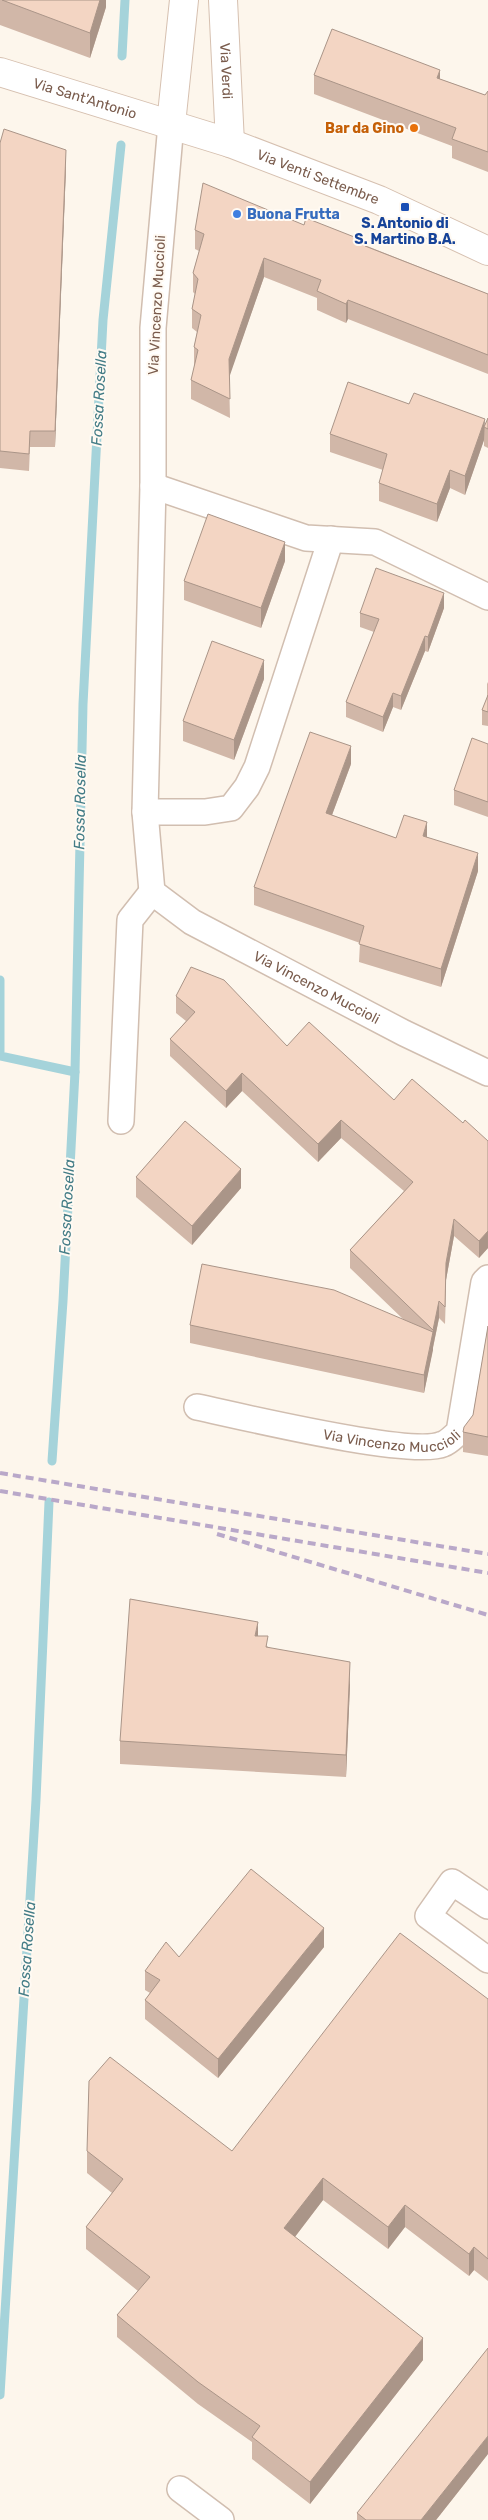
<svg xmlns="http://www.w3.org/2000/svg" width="488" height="2520" viewBox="0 0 488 2520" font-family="Rubik,sans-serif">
<rect width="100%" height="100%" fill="#fdf6ec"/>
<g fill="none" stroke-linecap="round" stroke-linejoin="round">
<g stroke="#a5d3da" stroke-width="9">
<path d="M122,56L125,0"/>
<path d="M0,980V1056L75,1072"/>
<path d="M52,1461L63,1301L75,1072L83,704L103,320L121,145"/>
<path d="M0,2395L36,1800L49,1502"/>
</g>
<defs>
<g id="street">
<path id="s1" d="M171,124L153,328V486L145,812L152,892L192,922L404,1033L488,1073"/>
<path d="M153,486L306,538L375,542L488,597"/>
<path d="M145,812H205L231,808L247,787L257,767L331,539"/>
<path d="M121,1121L130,920L152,892"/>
<path id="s2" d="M197,1407C240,1416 412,1458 443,1444C449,1442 454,1436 459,1432L484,1282L488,1278"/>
<path d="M488,1906L452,1882L428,1916L488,1960"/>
<path d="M180,2489L221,2520"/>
</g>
<g id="secondary">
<path id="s3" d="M223,0L230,143"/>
<path id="s4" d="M0,72L230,143L379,200L488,251"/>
<path d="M171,124L184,0"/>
</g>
</defs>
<use href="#street" stroke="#d1beb0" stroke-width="28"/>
<use href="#secondary" stroke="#d6c0b0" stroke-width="30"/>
<use href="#street" stroke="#fff" stroke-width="25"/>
<use href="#secondary" stroke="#fff" stroke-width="28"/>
<g stroke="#b9a8c9" stroke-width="4" stroke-dasharray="8 5" stroke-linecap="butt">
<path d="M0,1473L488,1554"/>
<path d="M0,1491L488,1573"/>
<path d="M217,1534L488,1615"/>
</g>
</g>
<g fill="#d1b7a8">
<path d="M0,0H106V7L90,58L0,25Z"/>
<path d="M314,75L440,79L485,95L488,91V172L452,158V146L314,94Z"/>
<path d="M0,143L66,167L55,447H30L29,471L0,468Z"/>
<path d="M304,225L367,246L488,294V374L348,319L346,323L317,310V298L264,277L229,376L230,418L191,399V380L195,367L194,366V347L197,332L192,328V309L195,294L193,292V273L199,251L195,249V230Z"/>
<path d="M409,404L485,425L488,418V448L484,446V440L465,495L450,488L437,522L379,501V483L383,470L330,452V434Z"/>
<path d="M285,561L261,628L184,600V581Z"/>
<path d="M444,608L428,652L425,651L401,710L393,707L383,732L346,717V702L374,632L360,627V613Z"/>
<path d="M264,679L234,760L183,741V721Z"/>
<path d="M488,682V726L482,725V710L487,698V684Z"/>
<path d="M488,744V817L454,805V790Z"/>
<path d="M351,764L332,815L396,838L427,837L478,871L441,987L359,962L360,943L254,905V887Z"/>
<path d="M176,996L287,1046L394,1100L463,1123L488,1141V1248L479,1258L454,1236L446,1280L445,1324L439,1318L424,1393L190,1343V1325L404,1320L350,1268V1250L404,1191L341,1138L318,1162L242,1091L226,1108L170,1056V1039L186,1021L176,1013Z"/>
<path d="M136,1177L241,1188L192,1245L136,1197Z"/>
<path d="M488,1326V1456L463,1452V1432L473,1415Z"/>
<path d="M258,1636L268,1647L350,1685L346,1777L120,1764V1741Z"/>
<path d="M324,1947L218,2078L145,2019V2000L150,1993L145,1990V1971L179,1957Z"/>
<path d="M488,1999V2281L474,2270L469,2276L405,2227L388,2249L323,2200L295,2237L423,2360L310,2504L252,2459V2442L198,2404L117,2337V2315L138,2291L86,2249V2227L112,2193L87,2173V2151H232Z"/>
<path d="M488,2454L436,2520H357V2513Z"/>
</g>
<g fill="#aa9588">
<path d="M100,0H106V7L90,58V33Z"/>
<path d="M440,70V90L437,78Z"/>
<path d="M66,150V167L55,447V431Z"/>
<path d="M264,258V277L229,378V359Z"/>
<path d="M348,300V319L346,323V304Z"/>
<path d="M485,419L484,440L465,495V476Z"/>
<path d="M450,470V488L437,522V504Z"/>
<path d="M285,542V561L261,628V608Z"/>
<path d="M444,593V608L428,652V637Z"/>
<path d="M425,636V651L401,710V696Z"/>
<path d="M264,660V679L234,760V740Z"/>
<path d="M393,693V707L383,732V717Z"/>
<path d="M351,746V764L326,831V813Z"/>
<path d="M427,822V840L423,836Z"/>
<path d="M478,853V871L441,987V969Z"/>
<path d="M242,1073V1091L226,1108V1091Z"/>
<path d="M341,1120V1138L318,1162V1144Z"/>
<path d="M241,1169V1188L192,1245V1226Z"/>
<path d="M454,1219V1236L446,1280L445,1324L446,1263Z"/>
<path d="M488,1231V1248L479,1258V1241Z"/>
<path d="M439,1301V1318L433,1347V1330Z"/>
<path d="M433,1332V1350L424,1393V1375Z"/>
<path d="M258,1622V1645L255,1636Z"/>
<path d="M350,1662V1685L346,1777V1755Z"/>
<path d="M324,1928V1947L218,2078V2059Z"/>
<path d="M323,2178V2200L284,2251V2228Z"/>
<path d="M405,2205V2227L388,2249V2227Z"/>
<path d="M474,2247V2270L469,2276V2254Z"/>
<path d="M423,2338V2360L310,2504V2482Z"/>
<path d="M488,2436V2454L436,2520H421Z"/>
</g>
<g fill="#f3d5c3" stroke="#aa9588">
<path d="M2,0H100L90,33Z"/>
<path d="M332,29L440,70L437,78L485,95L488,91V152L452,139L456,128L314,75Z"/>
<path d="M4,129L66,150L55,431H30L29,454L0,451V143Z"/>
<path d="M203,183L304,225L306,218L367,242L365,246L488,294V355L348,300L346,304L317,291L321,280L264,258L229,359L230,399L191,380L198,350L194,347L201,315L192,309L198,279L193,273L204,234L195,230Z"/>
<path d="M348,382L409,404L414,393L485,419L465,476L450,470L437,504L379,483L387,454L330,434Z"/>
<path d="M488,418V429L484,427Z"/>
<path d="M208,514L285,542L261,608L184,581Z"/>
<path d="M376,568L444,593L428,637L425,636L401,696L393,693L383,717L346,702L379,619L360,613Z"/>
<path d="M212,641L264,660L234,740L183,721Z"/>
<path d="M488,695V712L482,710Z"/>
<path d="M310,732L351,746L326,813L396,838L404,815L427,822L423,836L478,853L441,969L359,944L364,926L254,887Z"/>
<path d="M472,738L488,744V802L454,790Z"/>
<path d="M191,967L224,980L287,1046L309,1022L394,1100L412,1079L463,1123L465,1120L488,1141V1231L479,1241L454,1219L446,1263L445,1307L439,1301L433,1330L350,1250L413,1182L341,1120L318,1144L242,1073L226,1091L170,1039L195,1012L176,996Z"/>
<path d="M185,1121L241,1169L192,1226L136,1177Z"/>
<path d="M202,1264L334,1290L433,1332L424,1375L190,1325Z"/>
<path d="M488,1326V1437L463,1432L464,1427L473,1415Z"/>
<path d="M130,1599L258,1622L255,1636H268L266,1647L350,1662L346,1755L120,1741Z"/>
<path d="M251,1869L324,1928L218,2059L145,2000L160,1980L145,1971L166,1942L179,1957Z"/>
<path d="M400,1933L488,1999V2259L474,2247L469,2254L405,2205L388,2227L323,2178L284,2228L423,2338L310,2482L252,2437L260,2426L198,2382L117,2315L150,2277L86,2227L123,2179L87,2151L89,2081L110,2057L232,2151Z"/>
<path d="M488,2348V2436L421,2520H366L357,2513Z"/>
</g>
<circle fill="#e8710a" stroke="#fffaf3" stroke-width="2" cx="414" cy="128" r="5"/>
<rect fill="#1a4fb4" stroke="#fffaf3" stroke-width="2" x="400" y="202" width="10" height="10" rx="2.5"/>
<circle fill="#3f7fe0" stroke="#fffaf3" stroke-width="2" cx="237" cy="214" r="5"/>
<g text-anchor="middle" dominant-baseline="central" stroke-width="4" stroke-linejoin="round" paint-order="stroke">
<g font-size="14" fill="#7a5c4d" stroke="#fffaf3">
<text stroke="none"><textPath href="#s3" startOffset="71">Via Verdi</textPath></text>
<text stroke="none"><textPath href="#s4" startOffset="89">Via Sant'Antonio</textPath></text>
<text stroke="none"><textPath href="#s4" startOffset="335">Via Venti Settembre</textPath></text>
<text transform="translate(157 305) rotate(-87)">Via Vincenzo Muccioli</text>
<text stroke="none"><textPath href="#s1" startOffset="960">Via Vincenzo Muccioli</textPath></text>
<text stroke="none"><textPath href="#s2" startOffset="199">Via Vincenzo Muccioli</textPath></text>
</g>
<g font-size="14" font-weight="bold" fill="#c56008" stroke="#fffaf3" text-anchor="end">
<text x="404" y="128">Bar da Gino</text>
</g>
<g font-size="14" font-weight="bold" fill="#366cbe" stroke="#fffaf3" text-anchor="start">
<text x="247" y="214">Buona Frutta</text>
</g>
<g font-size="14" font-weight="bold" fill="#164399" stroke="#fffaf3">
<text x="405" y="223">S. Antonio di<tspan x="405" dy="16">S. Martino B.A.</tspan></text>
</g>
<g font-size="15" font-style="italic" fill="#437c86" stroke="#fffaf3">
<text transform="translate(99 398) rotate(-87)">Fossa Rosella</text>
<text transform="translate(80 802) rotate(-89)">Fossa Rosella</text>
<text transform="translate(67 1207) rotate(-87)">Fossa Rosella</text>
<text transform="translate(27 1949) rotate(-86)">Fossa Rosella</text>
</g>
</g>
</svg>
